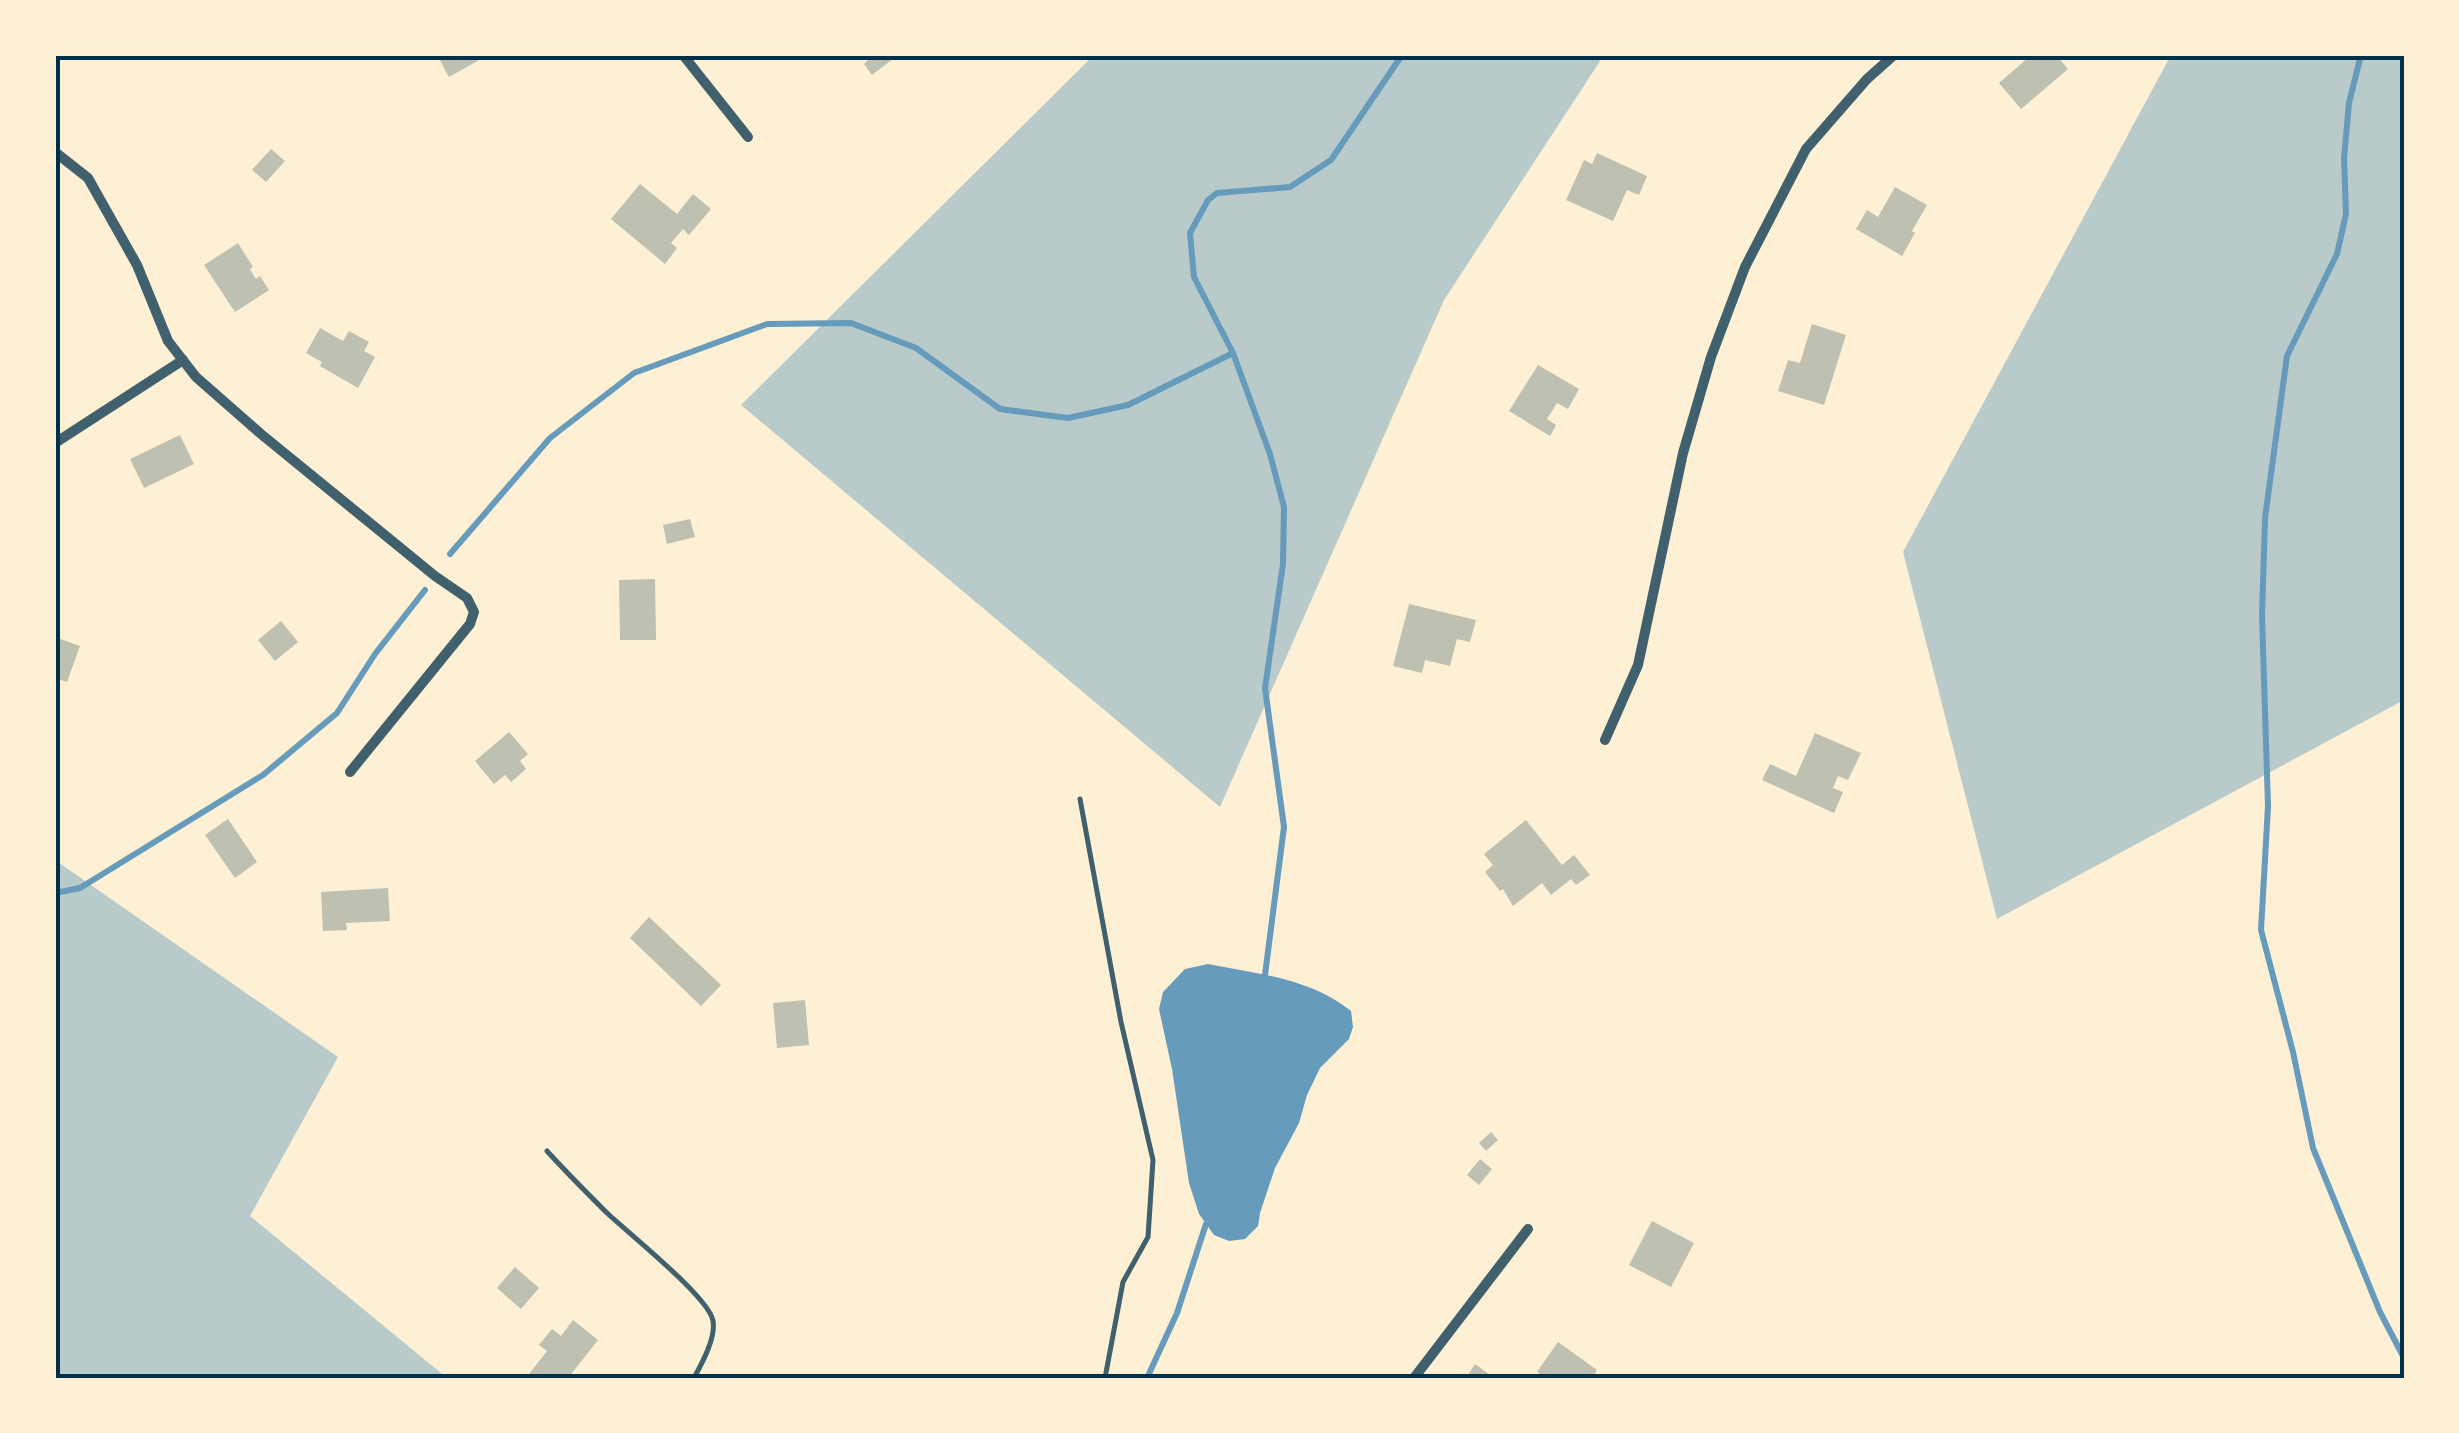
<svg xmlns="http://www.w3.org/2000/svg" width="2459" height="1433" viewBox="0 0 2459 1433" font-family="Quicksand,sans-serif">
<rect width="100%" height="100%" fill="#fdf0d5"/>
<g fill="#b9caca">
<path d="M1094,55H1604L1444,300L1220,807L741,405Z"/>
<path d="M2171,55H2404V700L1997,919L1903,552Z"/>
<path d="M55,860L338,1057L250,1216L447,1378H55Z"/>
</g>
<path fill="#669bbc" d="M1208,964C1258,974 1310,978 1351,1011L1353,1027L1349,1039L1320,1068L1307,1095L1299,1123L1275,1168L1260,1213L1258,1226L1245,1239L1229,1241L1214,1235L1199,1214L1189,1183L1172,1069L1159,1009L1163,992L1185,969Z"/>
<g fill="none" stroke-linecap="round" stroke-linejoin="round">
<g stroke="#669bbc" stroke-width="6">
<path d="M2361,55L2349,103L2344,158L2346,214L2337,254L2287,356L2265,518L2262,615L2268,806L2261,930L2293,1052L2313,1148L2380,1312L2404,1358"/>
<path d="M450,554L550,438L634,373L767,324L851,323L916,348L1000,409L1068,418L1128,405L1233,353"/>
<path d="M55,893L80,888L263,775L337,713L375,654L425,590"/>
<path d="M1265,975L1284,827L1265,688L1283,564L1284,507L1270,454L1233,353L1194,277L1190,233L1208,200L1217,193L1290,187L1331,160L1402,55"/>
<path d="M1147,1378L1177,1313L1206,1224"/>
</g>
</g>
<g fill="#bec0b2">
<path d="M437,55H488L449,77Z"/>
<path d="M866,55H898L872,75L864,64L869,59Z"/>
<path d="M2026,55H2056L2068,69L2021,109L1999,83L2028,58Z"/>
<path d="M271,149L285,161L266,182L252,170Z"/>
<path d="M1597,153L1647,176L1639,195L1627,190L1613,221L1566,200L1584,160L1592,164Z"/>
<path d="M640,184L677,214L693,194L711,209L689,235L683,229L671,243L677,248L665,264L611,219Z"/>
<path d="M1895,187L1927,205L1912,231L1915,233L1902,256L1856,229L1867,210L1878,217Z"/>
<path d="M238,243L253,267L250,269L256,279L260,276L269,290L235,312L204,265Z"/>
<path d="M1812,324L1846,335L1824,405L1778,391L1788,360L1800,363Z"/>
<path d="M320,328L343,341L349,331L369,342L364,351L375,357L358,388L320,366L322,362L306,353Z"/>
<path d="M1538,365L1579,389L1568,409L1557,403L1547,419L1556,425L1550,436L1509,411Z"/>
<path d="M180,435L194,464L144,488L130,459Z"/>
<path d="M690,519L695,537L667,544L663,525Z"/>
<path d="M655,579L656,640H620L619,580Z"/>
<path d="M1409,604L1476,620L1470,642L1457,639L1450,666L1425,660L1422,673L1393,666Z"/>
<path d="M281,621L298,642L275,661L258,640Z"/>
<path d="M55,637L80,646L67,682L55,678Z"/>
<path d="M509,732L528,754L520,761L526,769L511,782L505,775L494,784L475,761Z"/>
<path d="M1815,733L1861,753L1848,780L1838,776L1833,788L1843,792L1834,813L1762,780L1770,764L1796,776Z"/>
<path d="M228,819L257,862L235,878L205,835Z"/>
<path d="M1526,820L1562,865L1574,855L1590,875L1576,885L1571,879L1551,895L1542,883L1513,906L1503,889L1500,891L1485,872L1493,865L1484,854Z"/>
<path d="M388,888L390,921L346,923L347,930L323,931L321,892Z"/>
<path d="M649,917L721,985L701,1006L630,938Z"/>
<path d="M805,1000L809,1045L777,1048L773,1003Z"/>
<path d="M1491,1132L1498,1140L1486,1151L1479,1143Z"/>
<path d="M1480,1159L1492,1169L1479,1185L1467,1175Z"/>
<path d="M1652,1221L1694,1243L1671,1287L1629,1265Z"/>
<path d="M515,1267L539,1288L521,1309L497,1288Z"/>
<path d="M573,1320L598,1340L568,1378H526L547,1351L539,1345L552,1329L561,1336Z"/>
<path d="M1558,1342L1597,1370L1592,1378H1546L1537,1372Z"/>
<path d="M1475,1364L1490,1375L1487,1378H1466Z"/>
</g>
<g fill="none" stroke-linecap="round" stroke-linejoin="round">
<g stroke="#3f606c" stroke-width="5">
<path d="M1080,799L1121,1022L1153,1160L1148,1237L1123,1282L1105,1378"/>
<path d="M547,1151C566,1172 586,1192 606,1212C627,1232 710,1298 713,1321C716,1338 702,1363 694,1378"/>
</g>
<g stroke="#3f606c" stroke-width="10">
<path d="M683,55L748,137"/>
<path d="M55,152L88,178L137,265L168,341L196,377L261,434L435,576L467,598L474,612L470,624L350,772"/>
<path d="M55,443L183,360"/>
<path d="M1605,740L1638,665L1683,453L1711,357L1745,267L1806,149L1867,79L1894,55"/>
<path d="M1414,1378L1528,1229"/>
</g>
</g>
<rect width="2459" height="1433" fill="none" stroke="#fdf0d5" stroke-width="115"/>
<rect x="58" y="58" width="2344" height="1318" fill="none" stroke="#003049" stroke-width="4"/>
</svg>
